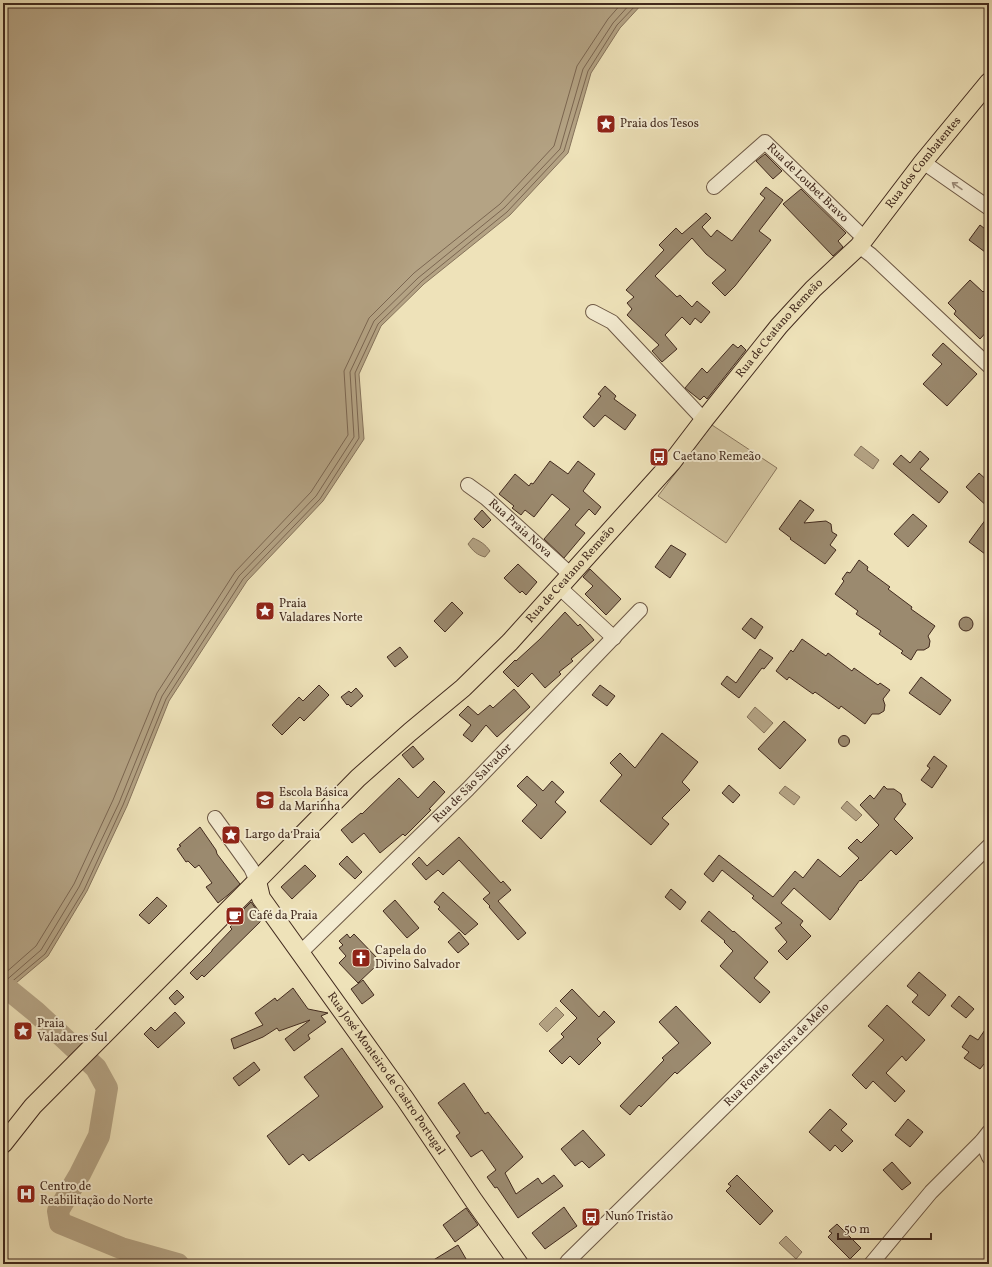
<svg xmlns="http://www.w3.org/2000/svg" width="992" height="1267" viewBox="0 0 992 1267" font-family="Vollkorn,serif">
<rect width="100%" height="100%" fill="#eee2b9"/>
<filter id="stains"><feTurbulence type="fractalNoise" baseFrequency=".005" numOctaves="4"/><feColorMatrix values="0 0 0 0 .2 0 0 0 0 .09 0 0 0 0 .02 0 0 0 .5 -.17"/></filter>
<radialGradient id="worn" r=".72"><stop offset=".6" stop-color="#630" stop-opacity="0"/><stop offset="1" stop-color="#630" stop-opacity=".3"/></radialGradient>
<path fill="#d1c39f" stroke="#8a765e" d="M712,425L777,468L726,543L658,496Z"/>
<g fill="#b4a384" stroke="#86735b">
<path d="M3,3H643L620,28L591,73L568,153L510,215L424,284L381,326L359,374L364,439L323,501L247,581L169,701L127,806L87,891L48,956L3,994Z"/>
<path d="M861,446L879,460L873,469L854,455Z"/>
<path d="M473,538C480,541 485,544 490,551L485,557C477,555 473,551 468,544Z"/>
<path d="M755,707L773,723L764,733L747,717Z"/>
<path d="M785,786L800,797L794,805L779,793Z"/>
<path d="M847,801L862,815L856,821L841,808Z"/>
<path d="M556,1007L564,1015L547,1032L539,1024Z"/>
<path d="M786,1236L802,1252L796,1259L779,1243Z"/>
</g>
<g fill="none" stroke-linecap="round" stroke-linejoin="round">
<g stroke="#7b6651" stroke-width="1">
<path d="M3,975L36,946L74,884L113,800L157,693L235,572L311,492L348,435L344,371L369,318L414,273L500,204L554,146L577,66L608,19L622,3"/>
<path d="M3,983L41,950L79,887L119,803L162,696L239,576L316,496L354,437L350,372L374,321L418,278L504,208L560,149L583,69L613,23L631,3"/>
<path d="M3,989L45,954L84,890L123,805L166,699L243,579L320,499L359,438L355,373L378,324L422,281L507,212L564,151L588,71L617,25L638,3"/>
</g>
<path stroke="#b4a384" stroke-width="22" d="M9,990L36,1012L96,1068L107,1088L99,1136L80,1174L58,1211L60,1223L121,1248L178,1264"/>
</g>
<g fill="#9b8a6f" stroke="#422a1e">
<path d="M765,154L782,171L773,179L756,161Z"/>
<path d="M766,187L783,200L759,231L771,240L735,286L725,296L712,283L726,270L706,254L692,238L655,276L677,297L680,295L692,307L697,301L710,312L701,323L695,318L690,325L682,317L665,335L677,349L662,362L652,351L659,345L627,315L632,309L627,303L634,297L626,290L664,250L659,245L676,228L682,234L706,213L711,218L702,227L711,237L717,230L732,241L765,198L760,194Z"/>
<path d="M801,189L846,233L838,241L843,247L833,256L783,204Z"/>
<path d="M980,225L989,232V255L969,240Z"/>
<path d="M970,280L983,292L989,286V329L980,339L954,314L956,311L948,303Z"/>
<path d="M943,343L977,374L947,406L923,384L942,364L932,355Z"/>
<path d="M733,344L738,348L741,345L746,350L707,399L704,396L700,400L685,388L702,368L707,373Z"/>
<path d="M605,386L616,396L614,399L636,415L625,430L605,415L594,427L583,417L601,396L598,394Z"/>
<path d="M920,451L929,459L920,469L948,492L939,503L893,464L901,455L910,463Z"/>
<path d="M550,461L568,474L578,461L595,474L583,491L601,507L595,515L589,509L575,525L585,533L564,558L544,539L570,509L552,494L534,517L525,510L521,515L512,508L514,506L499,494L515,474L529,486L531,483L533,484Z"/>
<path d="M979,473L989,482V508L966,487Z"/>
<path d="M800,500L814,510L804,523L826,521L831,524L832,532L837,535L830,545L836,550L825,564L790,539L791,538L779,529Z"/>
<path d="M482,510L491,520L483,528L474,519Z"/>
<path d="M913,514L927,526L908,547L894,534Z"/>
<path d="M989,515V557L969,542Z"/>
<path d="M671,545L686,554L670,578L655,567Z"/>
<path d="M859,560L868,567L867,570L890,587L888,589L912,607L911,609L935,626L928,636L930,641L929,647L924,650H917L911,660L901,653L903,651L879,634L881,631L856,614L858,611L835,594L844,581L842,579L847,572L850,573Z"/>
<path d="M518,564L537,582L526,595L522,591L520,593L504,578Z"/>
<path d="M590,569L621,599L606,615L585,594L593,586L583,577Z"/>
<path d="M452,602L463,613L445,632L434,621Z"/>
<path d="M565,612L578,626L580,624L594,640L571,659L573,661L559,672L561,674L545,688L532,673L518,687L503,672L515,660L516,661L540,639Z"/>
<circle cx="966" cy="624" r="7"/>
<path d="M751,618L763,627L755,639L742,629Z"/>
<path d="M802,639L826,656L828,653L852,671L854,668L878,685L880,683L890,690L883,699L885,705L884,711L879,714H872L865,724L841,706L839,709L815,692L813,694L789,677L787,680L776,671L791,650L793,652Z"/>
<path d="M400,647L408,657L395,667L387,657Z"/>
<path d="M760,649L773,658L764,669L762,668L739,698L721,684L727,676L736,683Z"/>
<path d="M921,677L951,700L940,715L909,693Z"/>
<path d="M319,685L329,695L304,721L300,717L282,735L272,725L299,697L303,701Z"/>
<path d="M600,685L615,696L607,706L592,695Z"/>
<path d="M356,688L363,696L351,707L348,704L347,705L341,697L349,691L351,693Z"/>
<path d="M514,689L530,707L497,737L486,725L472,742L463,735L471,725L459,715L468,706L478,715L490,705L493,708Z"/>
<path d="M784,721L806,740L780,769L758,749Z"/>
<path d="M662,733L698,762L682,782L690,790L662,818L669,824L651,845L600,801L622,775L610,763L620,753L635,768Z"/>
<circle cx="844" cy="741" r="5.5"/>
<path d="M413,746L424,759L413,768L402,755Z"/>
<path d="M934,756L947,766L932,788L921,780L930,768L927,766Z"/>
<path d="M527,776L543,791L552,781L564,792L555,802L566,812L541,839L522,821L537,805L517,786Z"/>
<path d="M399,778L418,798L434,781L445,792L429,809L431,810L405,836L403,834L380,853L364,833L352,843L341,830L361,813L362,814Z"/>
<path d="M729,785L740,795L733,803L722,793Z"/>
<path d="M884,786L887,789H894L901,794L903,802L906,804L894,819L913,838L896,855L891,850L861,881L860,880L838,909H839L830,920L794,888L781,903L803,921L800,925L811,936L787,960L778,951L787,942L775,928L782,923L752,898L754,896L722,870L713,882L704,874L719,855L773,897L795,871L803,878L818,859L840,877L859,858L848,848L857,839L861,843L879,825L860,805L870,795L874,799Z"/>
<path d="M200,827L216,850L217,854L240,884L228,895L218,903L206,887L212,883L199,865L195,868L188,861L186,862L177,849L181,846L179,845Z"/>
<path d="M459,837L501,883L503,881L511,890L498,901L526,933L518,940L489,907L490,906L483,899L490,893L459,860L443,875L438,870L426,880L412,864L419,857L427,866Z"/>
<path d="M347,856L362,872L355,879L339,864Z"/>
<path d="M305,865L316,876L292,899L281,887Z"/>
<path d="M671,889L686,902L680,910L665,897Z"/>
<path d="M443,892L478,924L465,935L438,909L440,907L434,902Z"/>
<path d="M157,897L167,906L149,924L139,915Z"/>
<path d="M395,900L419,928L407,938L383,911Z"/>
<path d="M251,902L263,919L204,977L202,975L197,980L190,973L212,951V950L232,929L230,927L233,924L231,922Z"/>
<path d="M709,911L733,932L734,931L768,962L754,978L770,992L760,1003L720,966L733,951L724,942L725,941L701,921Z"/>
<path d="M459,932L469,944L458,953L448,942Z"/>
<path d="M347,934L350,938L354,934L379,960L375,964L377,965L358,983L339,963L346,956L339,948L343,945L339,941Z"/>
<path d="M919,972L946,995L929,1016L912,1002L918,995L907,986Z"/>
<path d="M363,980L374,995L362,1004L351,989Z"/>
<path d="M293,988L308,1009L328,1013L321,1016L326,1022L308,1035L310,1039L294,1051L285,1039L310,1020L279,1031L277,1028L263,1037L234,1049L231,1039L263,1025L255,1013L275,998L277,1001Z"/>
<path d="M572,989L599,1017L604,1011L615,1022L597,1039L601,1043L579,1065L570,1056L562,1064L549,1051L564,1037L561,1034L577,1018L560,1001Z"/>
<path d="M177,990L184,997L175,1005L169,998Z"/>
<path d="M959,996L974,1009L966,1018L951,1006Z"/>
<path d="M887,1005L925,1040L906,1061L902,1056L886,1073L905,1091L895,1102L873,1081L866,1089L852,1075L884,1040L868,1026Z"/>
<path d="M676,1006L711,1043L677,1074L675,1072L641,1107L639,1105L630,1115L620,1106L664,1060L662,1058L679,1043L659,1022Z"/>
<path d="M175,1012L185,1023L158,1048L144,1034L151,1027L155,1031Z"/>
<path d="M989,1024V1068L984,1064L980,1069L964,1058L969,1052L962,1047L970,1035L978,1040Z"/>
<path d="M342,1048L383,1107L309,1161L303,1154L289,1165L267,1136L319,1096L304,1077Z"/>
<path d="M254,1062L260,1070L239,1086L233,1078Z"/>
<path d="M464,1083L485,1114L488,1112L523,1157L505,1173L516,1194L538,1178L542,1184L554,1175L563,1186L518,1218L497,1187L495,1188L487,1177L496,1170L482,1150L471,1157L456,1136L460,1133L438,1103Z"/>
<path d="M830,1109L847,1124L841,1130L853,1141L842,1152L835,1145L830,1151L809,1132Z"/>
<path d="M908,1119L923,1132L910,1147L895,1135Z"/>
<path d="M583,1130L605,1155L589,1168L582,1161L575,1166L561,1149Z"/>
<path d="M892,1162L911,1183L902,1190L883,1170Z"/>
<path d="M737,1175L773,1211L760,1225L726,1191L731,1186L728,1184Z"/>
<path d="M564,1207L577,1226L545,1249L532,1233Z"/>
<path d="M466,1208L478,1225L455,1242L443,1225Z"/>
<path d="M837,1224L861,1248L850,1259L828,1237L832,1233L829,1231Z"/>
<path d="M458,1245L469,1264H427Z"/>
</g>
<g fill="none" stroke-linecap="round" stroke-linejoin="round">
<defs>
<g id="minor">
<path d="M923,162L989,208"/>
<path id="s1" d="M714,187L765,142L865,239"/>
<path d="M859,246L871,255L989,366"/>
<path d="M593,312L612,322L704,420"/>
<path id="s2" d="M468,485L486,498L571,575"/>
<path d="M559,587L614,638"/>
<path d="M215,818L251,868L257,881"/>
<path id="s3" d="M300,953L468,789L640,610"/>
<path d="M982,1141L989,1157"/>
<path id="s4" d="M566,1264L568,1261L989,846"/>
<path d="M871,1264L931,1192L982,1141L989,1132"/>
</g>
<g id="major">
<path id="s5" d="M257,881L261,898L405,1099L474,1201L519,1264"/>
<path id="s6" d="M3,1144L33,1106L243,895L358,778L410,732L463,688L510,642L672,462L704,420L779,326L813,289L859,246L923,162L989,82"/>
</g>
</defs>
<use href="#minor" stroke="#6d5845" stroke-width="16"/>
<use href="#major" stroke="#422a1e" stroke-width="20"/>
<use href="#minor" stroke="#f4ecd2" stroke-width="14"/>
<use href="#major" stroke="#eee2b9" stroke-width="18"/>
</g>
<defs><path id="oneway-shaft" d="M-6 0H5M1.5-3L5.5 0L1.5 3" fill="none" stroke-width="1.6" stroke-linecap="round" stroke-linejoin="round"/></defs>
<use stroke="#9b8b78" href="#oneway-shaft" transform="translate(957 186) rotate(-145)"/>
<defs>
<symbol id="sight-square" viewBox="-11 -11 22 22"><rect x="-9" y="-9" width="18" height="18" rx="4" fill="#8f2418" stroke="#f4ecd2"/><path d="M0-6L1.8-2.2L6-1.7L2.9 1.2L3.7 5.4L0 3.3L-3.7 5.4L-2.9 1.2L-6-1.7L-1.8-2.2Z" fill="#fff"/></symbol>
<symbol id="bus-square" viewBox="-11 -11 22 22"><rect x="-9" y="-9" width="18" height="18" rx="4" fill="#8f2418" stroke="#f4ecd2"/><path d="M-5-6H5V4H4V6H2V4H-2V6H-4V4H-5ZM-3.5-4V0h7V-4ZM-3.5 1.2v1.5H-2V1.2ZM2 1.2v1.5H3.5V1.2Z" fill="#fff"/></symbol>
<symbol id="school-square" viewBox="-11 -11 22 22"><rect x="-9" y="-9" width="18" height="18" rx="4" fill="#8f2418" stroke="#f4ecd2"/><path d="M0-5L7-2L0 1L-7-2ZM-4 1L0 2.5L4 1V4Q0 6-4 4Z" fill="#fff"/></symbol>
<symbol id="cafe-square" viewBox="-11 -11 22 22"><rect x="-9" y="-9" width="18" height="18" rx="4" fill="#8f2418" stroke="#f4ecd2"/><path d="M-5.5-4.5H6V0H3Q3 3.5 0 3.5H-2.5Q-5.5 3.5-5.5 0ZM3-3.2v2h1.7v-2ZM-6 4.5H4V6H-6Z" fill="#fff"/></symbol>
<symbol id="church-square" viewBox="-11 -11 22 22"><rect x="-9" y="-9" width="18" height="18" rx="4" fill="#8f2418" stroke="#f4ecd2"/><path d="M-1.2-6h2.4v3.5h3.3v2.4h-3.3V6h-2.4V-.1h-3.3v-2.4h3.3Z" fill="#fff"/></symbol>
<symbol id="hospital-square" viewBox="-11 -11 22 22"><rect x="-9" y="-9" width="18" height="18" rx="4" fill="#8f2418" stroke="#f4ecd2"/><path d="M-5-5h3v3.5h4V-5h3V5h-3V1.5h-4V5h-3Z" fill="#fff"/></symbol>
</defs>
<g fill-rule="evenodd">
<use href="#sight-square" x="595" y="113" width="22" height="22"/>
<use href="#bus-square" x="648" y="446" width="22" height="22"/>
<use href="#sight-square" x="254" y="600" width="22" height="22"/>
<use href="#school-square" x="254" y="789" width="22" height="22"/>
<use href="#sight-square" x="220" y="824" width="22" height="22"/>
<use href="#cafe-square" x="224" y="905" width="22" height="22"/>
<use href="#church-square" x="350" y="947" width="22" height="22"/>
<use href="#sight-square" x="12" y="1020" width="22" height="22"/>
<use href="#hospital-square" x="15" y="1183" width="22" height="22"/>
<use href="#bus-square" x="580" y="1206" width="22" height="22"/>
</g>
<g text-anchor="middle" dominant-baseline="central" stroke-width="4" stroke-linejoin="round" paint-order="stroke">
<g font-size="12" fill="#422a1e" stroke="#f4ecd2" text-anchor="start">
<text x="620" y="124">Praia dos Tesos</text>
<text x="673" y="457">Caetano Remeão</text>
<text x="279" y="604">Praia<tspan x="279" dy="14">Valadares Norte</tspan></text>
<text x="279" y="793">Escola Básica<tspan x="279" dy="14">da Marinha</tspan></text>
<text x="245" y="835">Largo da Praia</text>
<text x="249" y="916">Café da Praia</text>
<text x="375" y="951">Capela do<tspan x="375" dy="14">Divino Salvador</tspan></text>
<text x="37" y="1024">Praia<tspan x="37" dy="14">Valadares Sul</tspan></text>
<text x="40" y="1187">Centro de<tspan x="40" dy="14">Reabilitação do Norte</tspan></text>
<text x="605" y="1217">Nuno Tristão</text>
</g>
<g font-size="12" fill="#422a1e" stroke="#f4ecd2">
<text stroke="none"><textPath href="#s6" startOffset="1348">Rua dos Combatentes</textPath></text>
<text stroke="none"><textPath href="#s1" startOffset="127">Rua de Loubet Bravo</textPath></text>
<text stroke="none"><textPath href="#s6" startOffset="1128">Rua de Ceatano Remeão</textPath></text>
<text stroke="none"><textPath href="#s2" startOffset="68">Rua Praia Nova</textPath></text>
<text stroke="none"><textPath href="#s6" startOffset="805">Rua de Ceatano Remeão</textPath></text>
<text stroke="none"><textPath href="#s3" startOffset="242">Rua de São Salvador</textPath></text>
<text stroke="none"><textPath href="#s4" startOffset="297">Rua Fontes Pereira de Melo</textPath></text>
<text stroke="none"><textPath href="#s5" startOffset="233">Rua José Monteiro de Castro Portugal</textPath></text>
</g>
</g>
<rect width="992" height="1267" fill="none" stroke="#eee2b9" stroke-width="16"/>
<rect x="4" y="4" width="984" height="1259" fill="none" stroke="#422a1e" stroke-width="2"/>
<rect x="8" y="8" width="976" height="1251" fill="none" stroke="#422a1e"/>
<path d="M838 1233v6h93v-6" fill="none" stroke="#422a1e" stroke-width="2"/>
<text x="844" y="1233" font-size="12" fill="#422a1e" stroke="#f4ecd2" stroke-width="3" paint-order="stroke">50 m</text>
<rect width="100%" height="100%" filter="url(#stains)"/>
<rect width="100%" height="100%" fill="url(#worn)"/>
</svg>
